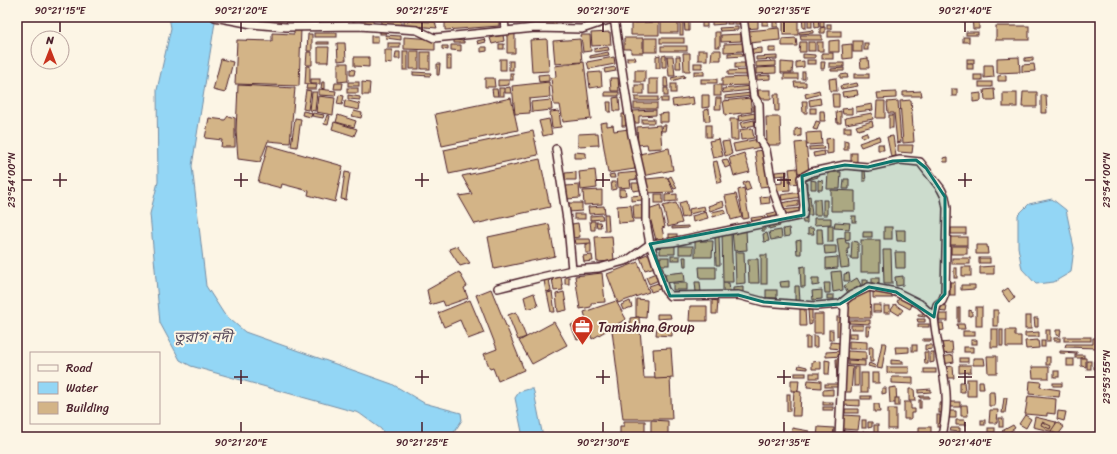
<svg xmlns="http://www.w3.org/2000/svg" width="1117" height="454" viewBox="0 0 1117 454" font-family="Sriracha,'Noto Sans Bengali',sans-serif">
<rect width="100%" height="100%" fill="#fcf5e5"/>
<filter id="ink" filterUnits="userSpaceOnUse"><feTurbulence type="fractalNoise" baseFrequency=".025" numOctaves="2"/><feDisplacementMap in="SourceGraphic" scale="8" xChannelSelector="R" yChannelSelector="G"/><feConvolveMatrix kernelMatrix="1 2 1 2 8 2 1 2 1" color-interpolation-filters="sRGB"/></filter>
<g filter="url(#ink)">
<path fill="#f0e2c9" d="M256,17H322V27L267,22Z"/>
<g fill="#93d6f5" stroke="#768da4">
<path d="M169,17H218L215,22L192,166L206,286L224,314L245,332L392,384L424,403L461,413L462,420L451,437H386L381,429L359,413L191,366L180,360L160,323L150,214L158,182L157,90L171,28Z"/>
<path d="M1052,199L1066,210L1074,248L1071,272L1054,282L1036,284L1022,269L1018,247V215L1029,204Z"/>
<path d="M529,389H533L534,392L543,437H523L515,398L519,392Z"/>
</g>
<g fill="#d3b487" stroke="#4a1f2b">
<path d="M250,17L255,20L253,23L243,18Z"/>
<path d="M306,17H314V21H305Z"/>
<rect x="328" y="17" width="26" height="7"/>
<rect x="381" y="17" width="20" height="9"/>
<path d="M406,17H435V20L406,19Z"/>
<path d="M445,17H499V26L445,30Z"/>
<rect x="557" y="17" width="13" height="5"/>
<path d="M576,17H585V20L577,21Z"/>
<path d="M589,17H600V18L590,21Z"/>
<rect x="707" y="17" width="8" height="2"/>
<path d="M719,17H724L725,24L712,25V20H719Z"/>
<rect x="727" y="17" width="5" height="7"/>
<rect x="734" y="17" width="6" height="7"/>
<path d="M746,17H758V28L746,29Z"/>
<rect x="762" y="17" width="6" height="8"/>
<rect x="773" y="17" width="5" height="10"/>
<path d="M802,17H806V28H803Z"/>
<rect x="808" y="17" width="4" height="10"/>
<path d="M814,17H818L819,27L815,28Z"/>
<rect x="820" y="17" width="4" height="10"/>
<path d="M960,17H971V22L960,21Z"/>
<path d="M972,17H979V29H973Z"/>
<rect x="361" y="18" width="12" height="6"/>
<rect x="661" y="18" width="17" height="15"/>
<rect x="680" y="20" width="3" height="15"/>
<path d="M684,20H689V31H685Z"/>
<rect x="783" y="20" width="15" height="15"/>
<path d="M404,21L435,22L437,28L404,25Z"/>
<rect x="539" y="21" width="17" height="6"/>
<path d="M659,22V35H631V23Z"/>
<rect x="702" y="22" width="5" height="5"/>
<rect x="827" y="24" width="4" height="5"/>
<rect x="996" y="26" width="33" height="14"/>
<path d="M738,27V30L720,31L719,28Z"/>
<path d="M825,27V33H820V28Z"/>
<path d="M294,28L301,29L299,86L235,84L237,40L272,41V33L294,34Z"/>
<path d="M779,28L780,40L749,43L748,31Z"/>
<rect x="380" y="30" width="6" height="4"/>
<path d="M813,30V33L799,34V32Z"/>
<rect x="828" y="31" width="13" height="6"/>
<path d="M610,32L611,45L592,46L591,33Z"/>
<rect x="715" y="32" width="5" height="15"/>
<rect x="966" y="32" width="12" height="3"/>
<rect x="314" y="33" width="23" height="4"/>
<path d="M507,33L515,34V53H507Z"/>
<path d="M308,34H312V51H307Z"/>
<path d="M741,34V41L721,42V35Z"/>
<path d="M385,35L401,36V40L386,38Z"/>
<path d="M503,35L504,41L492,44L490,38Z"/>
<path d="M581,35H590L591,51L583,52Z"/>
<path d="M800,35H822V40H801Z"/>
<rect x="371" y="36" width="7" height="7"/>
<path d="M404,37L435,39V50L404,49Z"/>
<rect x="963" y="37" width="6" height="5"/>
<path d="M624,38H643V53H631V49H624Z"/>
<rect x="644" y="38" width="13" height="14"/>
<rect x="660" y="38" width="24" height="5"/>
<path d="M796,38L797,46H782V39Z"/>
<path d="M485,39L486,42L478,44L477,41Z"/>
<path d="M547,39L549,71L532,72L530,40Z"/>
<path d="M580,39L582,62L555,64L553,41Z"/>
<path d="M454,40L464,41V43H454Z"/>
<path d="M839,40V52H829V41Z"/>
<rect x="853" y="41" width="9" height="11"/>
<rect x="317" y="42" width="12" height="2"/>
<path d="M800,42H806V52H799Z"/>
<rect x="808" y="42" width="7" height="9"/>
<rect x="817" y="42" width="6" height="9"/>
<path d="M337,43H345L346,60L338,61Z"/>
<rect x="388" y="43" width="12" height="5"/>
<path d="M743,43V51L724,52V44Z"/>
<rect x="864" y="43" width="4" height="7"/>
<rect x="499" y="44" width="5" height="5"/>
<path d="M852,44V58L843,59L842,45Z"/>
<path d="M451,45H461V51L451,50Z"/>
<path d="M442,46H448V50L442,49Z"/>
<rect x="661" y="46" width="26" height="5"/>
<path d="M318,47H329L328,62H318Z"/>
<path d="M481,47H487V51L481,52Z"/>
<path d="M608,47L609,50L594,52V49Z"/>
<path d="M762,48V53L753,54L752,49Z"/>
<rect x="769" y="48" width="7" height="4"/>
<path d="M385,50H392V64L385,63Z"/>
<rect x="698" y="50" width="9" height="10"/>
<path d="M712,50H721V60H711Z"/>
<rect x="403" y="51" width="5" height="19"/>
<rect x="410" y="51" width="9" height="18"/>
<path d="M307,52H312V65H306Z"/>
<path d="M396,52H400V59H395Z"/>
<rect x="421" y="52" width="9" height="17"/>
<path d="M608,52L609,55L590,58V56Z"/>
<path d="M683,53H690V71H684Z"/>
<path d="M728,53H742L743,56L728,57Z"/>
<rect x="822" y="53" width="11" height="6"/>
<path d="M803,54L815,55V58H803Z"/>
<path d="M660,55V68H656V56Z"/>
<path d="M666,55V67H662V56Z"/>
<rect x="447" y="56" width="4" height="13"/>
<path d="M667,56H673L675,76H669Z"/>
<path d="M676,56H680L681,68H676Z"/>
<path d="M777,56V59L756,60V57Z"/>
<path d="M354,57H369V67L354,66Z"/>
<path d="M614,57L615,64L589,69L587,62Z"/>
<path d="M627,57H635L636,60L627,61Z"/>
<path d="M1019,57L1020,72L997,73V58Z"/>
<path d="M1033,57V61H1025V58Z"/>
<path d="M868,58L869,68H861L860,59Z"/>
<path d="M221,59L233,62L225,93L213,90Z"/>
<rect x="500" y="59" width="6" height="11"/>
<rect x="967" y="59" width="7" height="4"/>
<rect x="807" y="60" width="9" height="4"/>
<rect x="509" y="61" width="4" height="9"/>
<path d="M776,61V66L756,67V62Z"/>
<path d="M804,61V67L796,68V62Z"/>
<path d="M584,62L591,119L563,122L560,105H554L551,78L556,77L555,66Z"/>
<path d="M781,62L793,63L792,73H781Z"/>
<path d="M821,62H825L824,69H821Z"/>
<path d="M338,63H348V81L338,82Z"/>
<rect x="694" y="63" width="8" height="5"/>
<rect x="735" y="63" width="10" height="5"/>
<rect x="829" y="63" width="15" height="4"/>
<path d="M437,64H440L439,75H437Z"/>
<rect x="967" y="64" width="6" height="5"/>
<path d="M1034,64L1035,71L1022,72V65Z"/>
<path d="M984,65H993L994,77L984,78Z"/>
<path d="M306,66H310V84H305Z"/>
<path d="M615,67L616,71L605,73L604,69Z"/>
<path d="M776,67V73L756,74V68Z"/>
<path d="M844,68V71H831V69Z"/>
<path d="M350,69L355,70L354,75H350Z"/>
<rect x="635" y="70" width="10" height="12"/>
<path d="M747,70V75H728V71Z"/>
<rect x="694" y="71" width="10" height="4"/>
<path d="M413,72L431,73L430,76L413,75Z"/>
<path d="M601,72L602,86L590,88L588,73Z"/>
<rect x="802" y="72" width="3" height="7"/>
<rect x="510" y="73" width="3" height="7"/>
<path d="M549,74V81L539,82L538,75Z"/>
<rect x="784" y="74" width="14" height="5"/>
<path d="M847,74L848,78H840V75Z"/>
<rect x="854" y="74" width="15" height="4"/>
<path d="M684,75L685,77L672,81L671,78Z"/>
<path d="M770,75V79L757,80V76Z"/>
<rect x="974" y="75" width="8" height="5"/>
<path d="M1006,75V81H998V76Z"/>
<path d="M749,77V85L722,86V78Z"/>
<path d="M485,78H494L495,87H485Z"/>
<path d="M610,78H618L619,91H611Z"/>
<path d="M664,78H667L668,87H664Z"/>
<path d="M836,78L837,91H830L829,79Z"/>
<rect x="311" y="79" width="9" height="5"/>
<rect x="649" y="79" width="9" height="15"/>
<rect x="701" y="79" width="16" height="4"/>
<path d="M498,80H509V85L498,86Z"/>
<path d="M322,82H324V89L321,88Z"/>
<rect x="348" y="82" width="11" height="4"/>
<path d="M362,82L370,83L369,95H362Z"/>
<path d="M549,82L550,97L529,99L530,113L515,114L512,86Z"/>
<path d="M794,82H806V86L795,87Z"/>
<rect x="979" y="82" width="13" height="5"/>
<path d="M335,83H343L342,89H334Z"/>
<path d="M857,83L858,86L841,89L840,86Z"/>
<path d="M307,84L317,85L316,89H306Z"/>
<rect x="671" y="84" width="5" height="9"/>
<path d="M238,85L295,88L290,143L268,141L260,162L238,159L236,131Z"/>
<rect x="635" y="85" width="9" height="9"/>
<rect x="714" y="85" width="7" height="11"/>
<path d="M751,86L752,90L723,93L722,89Z"/>
<path d="M510,87L511,93H505V88Z"/>
<rect x="347" y="88" width="11" height="5"/>
<rect x="499" y="88" width="5" height="8"/>
<rect x="664" y="88" width="4" height="8"/>
<path d="M319,89L336,91L335,96L319,95Z"/>
<path d="M492,89H497L498,96H493Z"/>
<rect x="952" y="89" width="5" height="7"/>
<path d="M994,89L995,100H985L984,90Z"/>
<path d="M306,90L311,91L308,110L303,109Z"/>
<rect x="758" y="90" width="13" height="9"/>
<path d="M819,90L820,94L806,98L805,94Z"/>
<path d="M857,90L858,95L843,97L842,92Z"/>
<path d="M921,91L922,96H903V92Z"/>
<path d="M312,92H317L315,111L310,110Z"/>
<rect x="605" y="92" width="14" height="4"/>
<path d="M896,92V98L878,99L877,93Z"/>
<path d="M1023,92H1037V107H1022Z"/>
<path d="M751,93V96L725,99V96Z"/>
<path d="M981,93V101L973,102V94Z"/>
<rect x="1003" y="93" width="14" height="14"/>
<path d="M774,94H779V111H775Z"/>
<path d="M832,94H839V107H833Z"/>
<path d="M339,95L344,96L342,105L337,104Z"/>
<path d="M348,95L360,97V100L348,99Z"/>
<path d="M702,95H709V107L702,108Z"/>
<path d="M1041,95H1046L1047,113H1041Z"/>
<path d="M318,96L335,98L333,115L316,112Z"/>
<path d="M619,97L620,111H614L613,98Z"/>
<rect x="635" y="97" width="23" height="4"/>
<path d="M693,97L694,104L673,107L672,100Z"/>
<path d="M511,98L518,130L442,146L435,114Z"/>
<rect x="661" y="98" width="7" height="4"/>
<path d="M716,98H721V109H715Z"/>
<path d="M750,98L752,112L725,115L723,101Z"/>
<path d="M820,98L821,104L810,106L809,100Z"/>
<path d="M345,100L360,104L359,110L344,107Z"/>
<path d="M551,100L552,110L532,112L531,102Z"/>
<path d="M911,100L914,142L903,143L900,101Z"/>
<path d="M802,101H807V113H803Z"/>
<path d="M877,101H885V118H876Z"/>
<path d="M898,101L901,142L897,143L894,113H888L887,102Z"/>
<path d="M607,102H611V112H608Z"/>
<rect x="753" y="102" width="4" height="9"/>
<rect x="634" y="103" width="23" height="6"/>
<path d="M872,104L873,110L856,112V107Z"/>
<rect x="810" y="108" width="6" height="5"/>
<path d="M852,108V114H843L842,109Z"/>
<path d="M709,109L710,121H705L704,110Z"/>
<path d="M656,110V115L639,116V123H634L633,111Z"/>
<path d="M303,111L312,113L311,117L302,115Z"/>
<path d="M354,111L362,113L361,118L352,116Z"/>
<path d="M559,111L561,127L552,128L550,112Z"/>
<path d="M820,111H824L825,121H820Z"/>
<path d="M841,111V123H837L836,112Z"/>
<path d="M313,113L324,115L323,118L312,116Z"/>
<path d="M668,113V122H659V114Z"/>
<path d="M755,113V118L739,121L738,116Z"/>
<path d="M872,113L873,119L846,124L845,118Z"/>
<path d="M622,114H625L626,126H622Z"/>
<path d="M327,115L330,116L328,125L324,124Z"/>
<path d="M338,115L356,121L354,127L336,122Z"/>
<rect x="889" y="115" width="4" height="13"/>
<path d="M228,116L235,118V147H221L222,140L205,138L209,118L225,120Z"/>
<path d="M766,117H780L781,145H767Z"/>
<path d="M295,118L301,119L297,147L291,146Z"/>
<path d="M549,119L552,134L543,136L539,121Z"/>
<rect x="642" y="119" width="12" height="4"/>
<path d="M730,119H738V140H731Z"/>
<path d="M754,120L755,125L742,128L740,123Z"/>
<path d="M816,121L820,122L817,130L813,129Z"/>
<path d="M872,121L873,126L858,130L856,126Z"/>
<path d="M334,122L357,129L354,136L332,129Z"/>
<path d="M607,122V126L613,125L614,131L629,129L635,169L608,173L600,123Z"/>
<path d="M660,125L662,148L648,149L647,144L638,145L637,127Z"/>
<path d="M662,125H666L665,131H661Z"/>
<rect x="706" y="125" width="5" height="12"/>
<rect x="844" y="127" width="7" height="5"/>
<path d="M752,128L754,138L741,140L740,130Z"/>
<path d="M801,128V136L795,137V129Z"/>
<path d="M533,131L538,155L449,174L444,150Z"/>
<path d="M821,132L822,144L807,145L806,133Z"/>
<path d="M866,132L868,136L862,138L861,134Z"/>
<path d="M598,133L599,145L578,146V134Z"/>
<path d="M879,136L880,140L861,147L859,143Z"/>
<path d="M893,136L896,156L891,157L887,137Z"/>
<path d="M833,138V153L827,154L826,139Z"/>
<path d="M719,139L723,156L713,158L709,141Z"/>
<path d="M759,139L761,147L735,152L733,144Z"/>
<path d="M844,140L848,141V150H844Z"/>
<path d="M729,141L732,154L725,156L722,142Z"/>
<path d="M806,142L809,172L798,173L795,143Z"/>
<path d="M878,144H883L884,150H878Z"/>
<path d="M268,145L343,166L335,202L308,195L309,191L282,184L281,188L258,182Z"/>
<path d="M898,145H913L912,153L898,152Z"/>
<path d="M823,146L824,149L809,150V147Z"/>
<path d="M669,148L673,170L643,176L639,154Z"/>
<path d="M764,150L769,186L760,187L755,151Z"/>
<path d="M824,151L825,155L814,157L813,153Z"/>
<path d="M574,152L586,153V158H574Z"/>
<path d="M744,153L750,172L734,176L729,158Z"/>
<rect x="851" y="153" width="6" height="12"/>
<path d="M948,157V162H944L943,158Z"/>
<path d="M540,159L550,207L475,224L459,196L472,194L462,176Z"/>
<path d="M727,159L730,166L725,168L722,160Z"/>
<path d="M717,161L722,182L717,183L713,162Z"/>
<path d="M797,168L799,183L791,184L789,169Z"/>
<path d="M595,170L597,188L581,190L579,172Z"/>
<path d="M863,170H865L866,181H863Z"/>
<path d="M787,171V175L775,176V172Z"/>
<path d="M345,172L350,173L346,200L341,199Z"/>
<path d="M576,172V180H565V173Z"/>
<path d="M637,172L638,179L630,180L631,187L618,188L617,174Z"/>
<path d="M828,172H841L840,189H827Z"/>
<path d="M817,173L818,177L805,181L804,177Z"/>
<path d="M614,174L615,178H610L609,175Z"/>
<path d="M671,176L677,188L674,189L668,178Z"/>
<path d="M667,177L674,192L646,193V179Z"/>
<path d="M782,177H789L790,190L774,191V184L782,183Z"/>
<path d="M844,179H849V189H843Z"/>
<path d="M811,180L816,181V189H811Z"/>
<path d="M818,180L823,181L822,190H818Z"/>
<path d="M748,181L751,189L746,191L743,183Z"/>
<path d="M611,182H616V189L612,190Z"/>
<path d="M632,183H639L640,190L633,191Z"/>
<rect x="804" y="183" width="4" height="11"/>
<path d="M579,185L580,198L567,199L566,186Z"/>
<path d="M744,188L749,218L743,219L738,190Z"/>
<path d="M619,189H625L626,195L619,196Z"/>
<path d="M602,190V204L584,205L583,191Z"/>
<path d="M831,190L855,191V211H831Z"/>
<path d="M801,192L802,197L782,200L781,195Z"/>
<rect x="655" y="194" width="8" height="9"/>
<path d="M677,194V201L665,202V195Z"/>
<path d="M736,194L742,217L731,220L725,196Z"/>
<path d="M642,195L643,200L631,201V196Z"/>
<path d="M769,196L770,203L761,204L760,197Z"/>
<path d="M810,196L812,215H807L806,197Z"/>
<path d="M814,199H820L821,215H814Z"/>
<path d="M798,200V206L781,208V203Z"/>
<rect x="823" y="200" width="4" height="15"/>
<path d="M686,201L689,216L682,218L679,203Z"/>
<path d="M723,201L724,206L710,211L708,206Z"/>
<path d="M568,203H582V211L569,212Z"/>
<path d="M676,203L682,223L668,227L663,206Z"/>
<path d="M631,205L633,222L618,223L617,206Z"/>
<path d="M633,205H642L643,219H634Z"/>
<path d="M604,206L605,213L589,214L588,207Z"/>
<path d="M660,206L665,227L662,228L664,238L656,240L648,210Z"/>
<path d="M704,206L705,210L690,214L689,209Z"/>
<path d="M802,208V213L783,215L782,210Z"/>
<path d="M725,209L726,213L713,217L712,212Z"/>
<path d="M780,211L781,216L768,219L767,214Z"/>
<path d="M706,212L708,218L693,222L692,216Z"/>
<rect x="574" y="214" width="11" height="5"/>
<path d="M604,214H608L609,231H605Z"/>
<path d="M602,215L603,219L590,220V216Z"/>
<path d="M765,216V220L752,222L751,218Z"/>
<rect x="852" y="216" width="4" height="6"/>
<path d="M802,217H807V223H803Z"/>
<path d="M814,218H831V224L814,225Z"/>
<path d="M590,221H595V230H591Z"/>
<path d="M778,221L780,226L769,229L768,224Z"/>
<path d="M596,222H600L601,227H597Z"/>
<path d="M835,222L850,223L849,229L834,228Z"/>
<path d="M578,223L580,237L573,238L572,224Z"/>
<path d="M549,224L555,256L494,269L488,237Z"/>
<path d="M761,224H765V231H762Z"/>
<rect x="828" y="225" width="5" height="17"/>
<path d="M688,226V228L672,229V227Z"/>
<rect x="884" y="227" width="8" height="12"/>
<path d="M789,228L790,236L784,237L783,229Z"/>
<path d="M808,228H813L814,234H808Z"/>
<rect x="951" y="228" width="15" height="6"/>
<path d="M817,229H822L823,244H817Z"/>
<path d="M746,230L747,250L734,251L732,231Z"/>
<path d="M781,230L782,238L771,240L769,232Z"/>
<path d="M896,230H905V241H897Z"/>
<path d="M845,231H850V239L845,240Z"/>
<rect x="863" y="232" width="9" height="5"/>
<path d="M722,233H731L733,282H723Z"/>
<path d="M767,233L769,241L764,242L763,234Z"/>
<rect x="669" y="234" width="8" height="6"/>
<path d="M612,236L614,261L597,262L595,237Z"/>
<path d="M719,236L720,265H716L715,237Z"/>
<rect x="950" y="237" width="17" height="8"/>
<path d="M845,238L846,243H849V249H847L849,267L841,268L837,239Z"/>
<path d="M575,239H590L591,243L576,244Z"/>
<path d="M801,240V254H797L796,241Z"/>
<rect x="861" y="240" width="19" height="32"/>
<path d="M695,241H713L712,257H695Z"/>
<path d="M852,241L858,242V259H851Z"/>
<rect x="586" y="244" width="5" height="9"/>
<path d="M675,245V254H660V246Z"/>
<path d="M976,245H987L988,254H976Z"/>
<path d="M457,246L470,263L460,266L449,249Z"/>
<rect x="679" y="246" width="14" height="8"/>
<path d="M824,246H836V253L825,254Z"/>
<rect x="951" y="246" width="16" height="8"/>
<path d="M883,250H891L892,284H884Z"/>
<path d="M735,252H744L745,283L736,284Z"/>
<path d="M895,252H905V268H896Z"/>
<path d="M650,253L655,267L645,270L640,257Z"/>
<path d="M592,255L593,261L584,262L583,256Z"/>
<rect x="761" y="255" width="6" height="29"/>
<rect x="671" y="256" width="9" height="4"/>
<rect x="660" y="257" width="9" height="8"/>
<path d="M683,257H686V266H684Z"/>
<path d="M838,257V268L826,269V258Z"/>
<rect x="952" y="258" width="18" height="6"/>
<rect x="979" y="258" width="11" height="5"/>
<path d="M748,259H758L759,283H749Z"/>
<path d="M638,262L649,292L618,303L607,274Z"/>
<path d="M805,266V287H801L800,267Z"/>
<path d="M994,266V274H980V267Z"/>
<path d="M699,267H716V279H700Z"/>
<rect x="962" y="267" width="9" height="9"/>
<rect x="954" y="268" width="3" height="10"/>
<path d="M841,271L843,290L833,292L831,272Z"/>
<path d="M459,272L467,286L464,288L468,298L445,306L443,301L430,305L427,290Z"/>
<path d="M684,272L685,281L665,283V274Z"/>
<path d="M602,273L605,302L591,303V307L580,309L575,276Z"/>
<path d="M656,273L659,280L649,284L646,277Z"/>
<path d="M849,273L850,281H844V274Z"/>
<path d="M903,276V285L896,286L895,277Z"/>
<path d="M561,277L563,290L554,291L552,278Z"/>
<rect x="565" y="277" width="4" height="7"/>
<path d="M812,278H819V285L812,286Z"/>
<path d="M857,278L861,285L848,293L844,286Z"/>
<rect x="872" y="278" width="7" height="6"/>
<path d="M549,279L551,291L546,292L544,280Z"/>
<rect x="862" y="280" width="6" height="6"/>
<path d="M789,281V287H781L780,282Z"/>
<path d="M695,282H700L701,292H696Z"/>
<rect x="950" y="282" width="5" height="13"/>
<path d="M658,283L660,289L651,292L649,286Z"/>
<rect x="673" y="283" width="14" height="7"/>
<path d="M723,283H729L730,292L723,293Z"/>
<path d="M824,283H830V293H825Z"/>
<path d="M961,285H975V289L961,290Z"/>
<path d="M795,286H799L800,301H795Z"/>
<path d="M743,287V293H733V288Z"/>
<path d="M1008,288L1015,298L1009,302L1002,292Z"/>
<path d="M491,289L524,370L498,381L493,368L490,369L484,354L497,349L476,295Z"/>
<path d="M870,289L871,318H848V301Z"/>
<rect x="766" y="290" width="11" height="8"/>
<path d="M822,290V299L813,300L812,291Z"/>
<path d="M552,292L555,312H551L547,293Z"/>
<path d="M564,292L567,310L558,312L556,294Z"/>
<path d="M873,292L892,293V298H873Z"/>
<path d="M534,293L538,306L527,309L524,297Z"/>
<rect x="827" y="295" width="7" height="4"/>
<path d="M899,298L912,305L910,309L897,302Z"/>
<path d="M636,299L647,300L646,318L636,317Z"/>
<path d="M470,300L484,333L468,339L460,320L444,327L438,313Z"/>
<path d="M712,300L718,301L717,314H712Z"/>
<path d="M616,301L626,319L592,339L584,312Z"/>
<path d="M630,301L632,307L623,310L621,305Z"/>
<path d="M895,304L903,310L899,315L891,310Z"/>
<rect x="873" y="305" width="8" height="7"/>
<path d="M938,305L947,306L946,312L937,311Z"/>
<path d="M690,306H707V321H689Z"/>
<rect x="884" y="306" width="6" height="7"/>
<rect x="976" y="307" width="6" height="19"/>
<path d="M800,308H805L806,326H800Z"/>
<rect x="958" y="308" width="2" height="14"/>
<path d="M808,310H812V324L809,325Z"/>
<path d="M969,310L972,311V316H969Z"/>
<rect x="993" y="310" width="5" height="16"/>
<path d="M516,312L526,337L518,340L508,315Z"/>
<path d="M657,314H670L671,318L657,319Z"/>
<rect x="814" y="314" width="9" height="19"/>
<path d="M918,314H925V317L918,316Z"/>
<rect x="939" y="314" width="9" height="7"/>
<rect x="1025" y="316" width="6" height="13"/>
<path d="M639,317L644,378H670L672,419H623L612,331L618,330V326L630,325V318Z"/>
<rect x="837" y="317" width="5" height="19"/>
<path d="M1034,318H1038V327H1035Z"/>
<path d="M917,319H925V322H918Z"/>
<path d="M849,320H870V324L849,323Z"/>
<path d="M554,322L567,345L532,364L519,341Z"/>
<path d="M578,322L584,338L577,340L571,325Z"/>
<path d="M937,323H943L944,330L938,331Z"/>
<rect x="918" y="324" width="11" height="3"/>
<path d="M957,324H964L965,329H958Z"/>
<rect x="851" y="325" width="12" height="4"/>
<path d="M657,326L672,327V336L656,335Z"/>
<path d="M866,326H870L869,335H866Z"/>
<rect x="991" y="329" width="7" height="18"/>
<rect x="829" y="330" width="4" height="10"/>
<rect x="1000" y="330" width="3" height="16"/>
<path d="M1006,330H1015V336H1021V347H1006Z"/>
<rect x="1046" y="330" width="4" height="11"/>
<path d="M1056,330H1061L1060,336L1056,335Z"/>
<rect x="963" y="331" width="12" height="5"/>
<path d="M1039,332V337H1025V333Z"/>
<rect x="849" y="333" width="8" height="5"/>
<rect x="813" y="336" width="4" height="11"/>
<rect x="806" y="337" width="4" height="11"/>
<rect x="1064" y="337" width="27" height="4"/>
<rect x="1054" y="338" width="6" height="3"/>
<path d="M1093,338H1097V348L1065,347L1066,344H1093Z"/>
<rect x="923" y="339" width="8" height="2"/>
<rect x="971" y="340" width="6" height="4"/>
<path d="M1038,340L1039,348L1026,349L1025,341Z"/>
<path d="M849,341L867,342V349H849Z"/>
<rect x="1041" y="341" width="4" height="6"/>
<path d="M830,342L841,343V349L830,348Z"/>
<path d="M952,342L953,353L940,354L939,343Z"/>
<path d="M882,343H886L882,369L877,368Z"/>
<rect x="912" y="345" width="5" height="6"/>
<path d="M925,345H932V349L925,350Z"/>
<path d="M869,347H873V362H870Z"/>
<path d="M895,347H909V352L896,353Z"/>
<rect x="964" y="347" width="9" height="5"/>
<path d="M671,348L673,378L655,379L653,349Z"/>
<path d="M841,351L842,356L826,357V352Z"/>
<path d="M847,351L866,352V360L847,359Z"/>
<path d="M1060,351L1077,352V354L1060,353Z"/>
<path d="M924,352H928V364H925Z"/>
<path d="M930,352H934V362L930,363Z"/>
<path d="M953,355L954,362L943,364L942,357Z"/>
<rect x="1075" y="355" width="9" height="3"/>
<path d="M987,356H997V373H988Z"/>
<rect x="1046" y="357" width="4" height="8"/>
<rect x="960" y="358" width="8" height="4"/>
<path d="M973,358H984L985,365H973Z"/>
<path d="M1081,358H1086V367L1081,366Z"/>
<path d="M836,359H839L840,382H837Z"/>
<rect x="1067" y="359" width="7" height="7"/>
<path d="M825,360L830,361L829,374H825Z"/>
<path d="M848,360L865,361V366L848,365Z"/>
<path d="M891,360L903,361V364H891Z"/>
<path d="M821,361V369H812V362Z"/>
<rect x="1087" y="361" width="4" height="8"/>
<path d="M1094,361H1097L1098,369H1094Z"/>
<path d="M869,363L876,366L875,368L868,366Z"/>
<path d="M799,365L807,367V369L798,368Z"/>
<path d="M959,365H971V372L959,373Z"/>
<path d="M844,366L853,367L851,392H843Z"/>
<path d="M953,366L954,378H947L946,367Z"/>
<rect x="854" y="367" width="5" height="19"/>
<rect x="887" y="367" width="22" height="6"/>
<path d="M1032,367H1049V378H1033Z"/>
<rect x="924" y="369" width="12" height="4"/>
<rect x="1054" y="371" width="5" height="6"/>
<rect x="795" y="373" width="11" height="3"/>
<rect x="810" y="373" width="9" height="5"/>
<rect x="861" y="373" width="7" height="19"/>
<rect x="872" y="373" width="7" height="10"/>
<path d="M892,377H913V384L892,383Z"/>
<rect x="967" y="379" width="9" height="17"/>
<path d="M791,380H799L798,391H791Z"/>
<path d="M808,380L821,381V388L807,387Z"/>
<path d="M979,381H983L984,389H979Z"/>
<path d="M1030,381L1041,382L1040,387L1060,390L1059,397L1029,394Z"/>
<path d="M960,382H964L965,392H960Z"/>
<rect x="1053" y="383" width="9" height="3"/>
<rect x="825" y="384" width="14" height="3"/>
<path d="M896,387L897,403H890L889,388Z"/>
<path d="M882,388H886V393L882,394Z"/>
<path d="M833,389V395H823V390Z"/>
<path d="M909,389H914L915,401H909Z"/>
<path d="M931,389V392L918,393V390Z"/>
<path d="M794,391L801,392L800,416H792Z"/>
<path d="M989,392H994L995,406H989Z"/>
<rect x="787" y="394" width="3" height="17"/>
<rect x="861" y="396" width="10" height="3"/>
<path d="M919,396H929V398H920Z"/>
<path d="M1028,396L1056,399L1055,414L1047,413V416L1025,414Z"/>
<rect x="895" y="398" width="4" height="8"/>
<path d="M1004,398H1007L1005,413H1002Z"/>
<path d="M843,400H860V406L843,405Z"/>
<rect x="919" y="400" width="2" height="8"/>
<rect x="823" y="402" width="10" height="3"/>
<path d="M904,402H911V409H915V413H911V419H904Z"/>
<rect x="948" y="402" width="12" height="5"/>
<rect x="939" y="403" width="4" height="10"/>
<path d="M874,404H879L880,412H874Z"/>
<path d="M961,405H967L968,416H961Z"/>
<rect x="823" y="407" width="10" height="3"/>
<rect x="845" y="409" width="13" height="4"/>
<rect x="888" y="409" width="8" height="20"/>
<path d="M990,410H998L997,423H989Z"/>
<path d="M948,411H956V418H949Z"/>
<path d="M1058,411L1066,412L1064,421L1057,419Z"/>
<path d="M843,415L860,416L858,430L842,429Z"/>
<rect x="937" y="415" width="3" height="12"/>
<path d="M1025,415L1031,419L1026,428L1019,424Z"/>
<path d="M1035,417L1056,422L1054,432L1033,427Z"/>
<rect x="999" y="418" width="4" height="9"/>
<path d="M651,420L668,421V437H651Z"/>
<rect x="862" y="420" width="4" height="8"/>
<path d="M956,420H965L966,425H956Z"/>
<rect x="981" y="420" width="4" height="5"/>
<path d="M624,421H645V437H620V426H624Z"/>
<path d="M868,422H872V427L868,428Z"/>
<path d="M1042,422L1051,426L1050,429L1041,425Z"/>
<path d="M1057,422L1064,427L1058,435L1051,431Z"/>
<rect x="874" y="425" width="4" height="8"/>
<path d="M1013,425L1015,428L1005,435L1002,431Z"/>
<path d="M818,427L834,428L833,437H817Z"/>
<rect x="919" y="427" width="12" height="8"/>
<path d="M792,428L809,431V437H791Z"/>
<path d="M951,428H960V432L950,431Z"/>
<rect x="988" y="428" width="7" height="4"/>
<path d="M843,431L858,432V435L843,434Z"/>
<rect x="863" y="432" width="6" height="5"/>
<path d="M976,433L993,434V437H976Z"/>
<path d="M1017,433L1033,435V437H1016Z"/>
<rect x="951" y="434" width="5" height="3"/>
</g>
<g fill="none" stroke-linecap="round" stroke-linejoin="round">
<defs>
<g id="street">
<path d="M215,17L252,24L286,27L359,26L417,30L434,38L535,28L582,29L617,17"/>
<path d="M504,17L505,30"/>
<path d="M743,17L754,97L759,104L760,140L766,150L773,190L783,218"/>
<path d="M614,18L632,135L646,197V222L650,244L665,290L670,296L738,295L764,302L816,306L840,304L850,296L869,287L896,292L920,304L934,317C936,341 942,361 945,384C948,402 945,420 942,437"/>
<path d="M556,149L568,226L572,270"/>
<path d="M498,288L542,277L572,270L599,268L628,260L650,244L673,242L803,215L804,205L801,178L812,172L845,165L868,167L900,160L920,162L941,189L945,197L947,208L945,294L942,301L937,305L934,317"/>
<path d="M839,437L845,307L840,304"/>
</g>
</defs>
<use href="#street" stroke="#4a1f2b" stroke-width="10"/>
<use href="#street" stroke="#fcf5e5" stroke-width="7"/>
</g>
</g>
<path fill="#0f766e" fill-opacity="0.2" stroke="#0f766e" stroke-width="3" stroke-linejoin="round" d="M916,160L926,168L945,197V294L936,304L934,317L896,292L869,287L840,304L816,306L764,302L738,295L670,296L650,244L804,215L802,176L824,169L845,165L868,167L893,161Z"/>
<path fill="none" stroke="#4a1f2b" stroke-width="1.5" d="M60,22V32M241,22V32M422,22V32M603,22V32M784,22V32M965,22V32M60,173V187M241,173V187M422,173V187M603,173V187M784,173V187M965,173V187M22,180H32M53,180H67M234,180H248M415,180H429M596,180H610M777,180H791M958,180H972M1085,180H1095M241,370V384M422,370V384M603,370V384M784,370V384M965,370V384M234,377H248M415,377H429M596,377H610M777,377H791M958,377H972M1085,377H1095M241,422V432M422,422V432M603,422V432M784,422V432M965,422V432"/>
<defs>
<symbol id="office-pin" viewBox="-11 -11 22 30"><path d="M0 17L-7.5 6A9.5 9.5 0 1 1 7.5 6Z" fill="#c8321e" stroke="#fcf5e5"/><path d="M-6-3h4V-5.5h4V-3h4V5H-6ZM-1-4.5V-3h2v-1.5ZM-6 0V1H6V0Z" fill="#fff"/></symbol>
</defs>
<g fill-rule="evenodd">
<use href="#office-pin" x="570" y="314" width="25" height="34"/>
</g>
<g text-anchor="middle" dominant-baseline="central" stroke-width="4" stroke-linejoin="round" paint-order="stroke">
<g font-size="14" fill="#4a1f2b" stroke="#fcf5e5" text-anchor="start">
<text x="598" y="327">Tamishna Group</text>
</g>
<g font-size="15" font-style="italic" fill="#5c4d5e" stroke="#fcf5e5">
<text x="203" y="337">তুরাগ নদী</text>
</g>
</g>
<rect width="1117" height="454" fill="none" stroke="#fcf5e5" stroke-width="44"/>
<rect x="30" y="352" width="130" height="72" fill="#fcf5e5" stroke="#b59f9b"/>
<rect x="38" y="365" width="20" height="6" fill="#fcf5e5" stroke="#b59f9b"/>
<text x="66" y="372" font-size="12" fill="#4a1f2b">Road</text>
<rect x="38" y="382" width="20" height="12" fill="#93d6f5" stroke="#b59f9b"/>
<text x="66" y="392" font-size="12" fill="#4a1f2b">Water</text>
<rect x="38" y="402" width="20" height="12" fill="#d3b487" stroke="#b59f9b"/>
<text x="66" y="412" font-size="12" fill="#4a1f2b">Building</text>
<g transform="translate(50 50)"><circle r="19" fill="#fcf5e5" stroke="#b59f9b"/>
<path d="M0-3L7 15L0 10L-7 15Z" fill="#c8321e"/>
<text y="-6" font-size="11" font-weight="bold" text-anchor="middle" fill="#4a1f2b">N</text>
</g>
<rect x="22" y="22" width="1073" height="410" fill="none" stroke="#4a1f2b" stroke-width="1.5"/>
<g font-size="10" text-anchor="middle" fill="#4a1f2b">
<text x="60" y="14">90°21'15"E</text>
<text x="241" y="14">90°21'20"E</text>
<text x="422" y="14">90°21'25"E</text>
<text x="603" y="14">90°21'30"E</text>
<text x="784" y="14">90°21'35"E</text>
<text x="965" y="14">90°21'40"E</text>
<text transform="translate(11 180) rotate(-90)" y="4">23°54'00"N</text>
<text transform="translate(1106 180) rotate(-90)" y="4">23°54'00"N</text>
<text transform="translate(1106 377) rotate(-90)" y="4">23°53'55"N</text>
<text x="241" y="446">90°21'20"E</text>
<text x="422" y="446">90°21'25"E</text>
<text x="603" y="446">90°21'30"E</text>
<text x="784" y="446">90°21'35"E</text>
<text x="965" y="446">90°21'40"E</text>
</g>
</svg>
